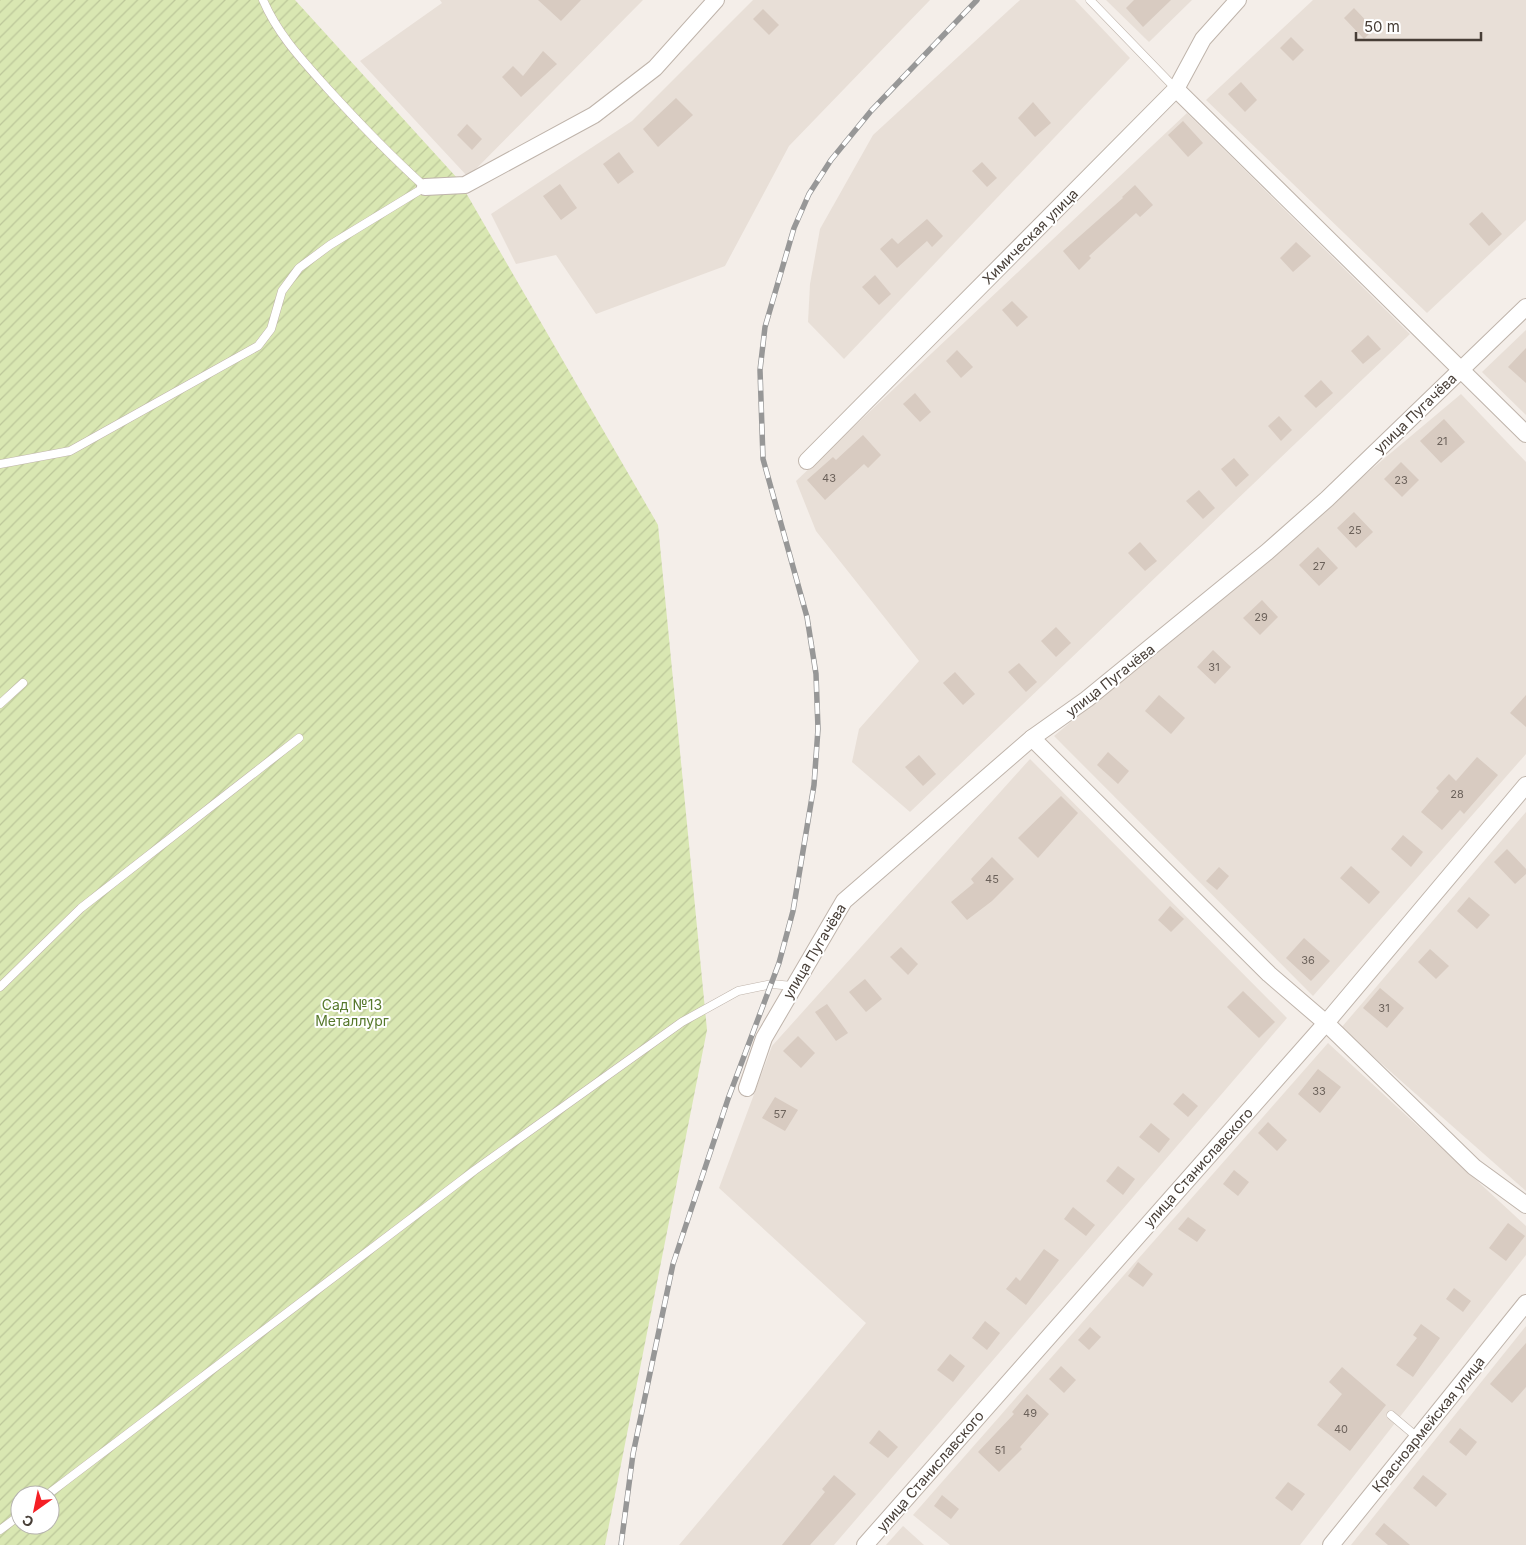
<svg xmlns="http://www.w3.org/2000/svg" width="1526" height="1545" viewBox="0 0 1526 1545" font-family="Inter,sans-serif">
<defs>
<pattern id="garden-furrows" width="10" height="10" patternUnits="userSpaceOnUse" patternTransform="scale(1.25)"><rect width="10" height="10" fill="#d9e7b2"/><path d="M-1 1l2-2M0 10L10 0M9 11l2-2" fill="none" stroke="#bcc79a"/></pattern>
</defs>
<rect width="100%" height="100%" fill="#f4eee9"/>
<g fill="#e8dfd7">
<path d="M440,0H643L468,177L360,61L442,3Z"/>
<path d="M753,0H930L789,146L725,266L596,314L556,255L516,264L491,214L632,121Z"/>
<path d="M1020,0H1075L1130,58L844,359L808,322L810,284L820,229L873,135Z"/>
<path d="M1106,0H1192L1149,42Z"/>
<path d="M1313,0H1526V220L1427,313L1206,100Z"/>
<path d="M1187,113L1410,334L910,812L852,762L859,729L919,661L816,531L796,481Z"/>
<path d="M1526,330V415L1482,372Z"/>
<path d="M1461,394L1526,462V754L1313,996L1054,736Z"/>
<path d="M1030,759L1287,1018L834,1545H679L866,1323L719,1188L772,1046Z"/>
<path d="M1526,812V1191L1341,1028Z"/>
<path d="M1328,1043L1526,1226V1255L1300,1545H950L913,1515Z"/>
<path d="M1526,1326V1545H1351Z"/>
<path d="M903,1526L924,1545H886Z"/>
</g>
<path fill="url(#garden-furrows)" fill-rule="evenodd" d="M0,0H295L458,179L658,525L707,1030L605,1545H0ZM20,1495H50V1525H20Z"/>
<g fill="#d8cbc1">
<path d="M538,0H581L561,21Z"/>
<path d="M1134,0H1171L1143,27L1126,8Z"/>
<path d="M1354,8L1374,29L1364,39L1344,18Z"/>
<path d="M763,9L779,25L769,35L753,19Z"/>
<path d="M1291,37L1304,50L1293,61L1280,48Z"/>
<path d="M543,51L557,64L521,97L502,77L513,66L523,76Z"/>
<path d="M1241,82L1257,100L1245,112L1228,94Z"/>
<path d="M676,98L693,115L658,147L643,129Z"/>
<path d="M1033,102L1051,123L1035,137L1018,118Z"/>
<path d="M1183,121L1203,143L1188,157L1168,135Z"/>
<path d="M467,124L482,139L472,150L457,135Z"/>
<path d="M619,152L634,172L618,184L603,164Z"/>
<path d="M982,162L997,178L987,187L972,171Z"/>
<path d="M560,184L577,208L561,220L543,196Z"/>
<path d="M1135,185L1153,205L1140,217L1136,213L1089,256L1091,258L1079,270L1063,251L1123,198L1122,197Z"/>
<path d="M1482,212L1502,234L1489,246L1469,224Z"/>
<path d="M927,219L943,236L932,247L927,241L897,268L880,249L892,238L898,244Z"/>
<path d="M1296,242L1311,256L1293,272L1280,258Z"/>
<path d="M875,275L891,294L879,305L862,287Z"/>
<path d="M1012,301L1028,317L1017,327L1002,310Z"/>
<path d="M1368,335L1381,349L1363,364L1351,351Z"/>
<path d="M1526,348V383L1508,367Z"/>
<path d="M957,350L973,367L961,378L946,361Z"/>
<path d="M1321,380L1333,393L1316,408L1304,396Z"/>
<path d="M915,393L931,412L920,422L903,404Z"/>
<path d="M1279,416L1292,430L1281,441L1268,426Z"/>
<path d="M1444,419L1465,442L1441,463L1420,441Z"/>
<path d="M863,435L881,455L868,468L864,464L825,500L807,480L833,457L836,460Z"/>
<path d="M1234,458L1249,475L1236,487L1221,469Z"/>
<path d="M1401,462L1419,480L1402,497L1384,479Z"/>
<path d="M1199,490L1215,508L1203,519L1186,501Z"/>
<path d="M1354,512L1373,532L1356,548L1337,528Z"/>
<path d="M1140,542L1157,561L1145,571L1128,553Z"/>
<path d="M1318,547L1338,568L1319,586L1299,565Z"/>
<path d="M1262,600L1278,617L1260,635L1243,618Z"/>
<path d="M1056,627L1071,643L1056,657L1041,641Z"/>
<path d="M1213,650L1231,667L1215,684L1197,667Z"/>
<path d="M1019,663L1037,682L1026,692L1008,672Z"/>
<path d="M955,672L975,694L963,705L943,683Z"/>
<path d="M1159,695L1185,718L1171,734L1145,711Z"/>
<path d="M1526,695V727L1510,713Z"/>
<path d="M1108,752L1129,771L1118,784L1097,765Z"/>
<path d="M919,755L936,774L923,786L905,767Z"/>
<path d="M1477,757L1498,775L1464,814L1460,810L1442,830L1421,812L1439,791L1436,788L1449,774L1456,781Z"/>
<path d="M1061,796L1078,813L1038,858L1018,838Z"/>
<path d="M1403,835L1423,852L1411,867L1391,849Z"/>
<path d="M1507,849L1526,869V874L1515,884L1494,862Z"/>
<path d="M992,857L1014,879L992,901L967,920L951,902L974,883L971,879Z"/>
<path d="M1351,866L1380,892L1369,904L1340,878Z"/>
<path d="M1219,867L1229,876L1217,890L1206,881Z"/>
<path d="M1469,897L1490,915L1477,929L1457,911Z"/>
<path d="M1170,906L1184,919L1171,932L1158,920Z"/>
<path d="M1304,938L1330,961L1311,981L1286,958Z"/>
<path d="M901,947L918,964L908,975L890,957Z"/>
<path d="M1430,949L1449,966L1436,979L1418,962Z"/>
<path d="M865,979L882,999L866,1012L849,992Z"/>
<path d="M1380,988L1404,1008L1387,1028L1363,1008Z"/>
<path d="M1243,991L1275,1022L1259,1038L1227,1007Z"/>
<path d="M827,1004L848,1033L836,1041L815,1012Z"/>
<path d="M798,1036L815,1053L801,1068L783,1051Z"/>
<path d="M1318,1069L1341,1087L1320,1113L1298,1094Z"/>
<path d="M1183,1093L1198,1106L1188,1117L1173,1104Z"/>
<path d="M775,1097L798,1110L785,1131L762,1118Z"/>
<path d="M1268,1122L1287,1140L1277,1151L1258,1133Z"/>
<path d="M1151,1123L1170,1139L1159,1153L1139,1137Z"/>
<path d="M1118,1166L1135,1179L1123,1195L1106,1181Z"/>
<path d="M1234,1170L1249,1182L1238,1196L1223,1184Z"/>
<path d="M1073,1207L1095,1225L1086,1236L1064,1219Z"/>
<path d="M1188,1217L1206,1230L1197,1242L1178,1229Z"/>
<path d="M1508,1223L1525,1236L1506,1261L1489,1248Z"/>
<path d="M1044,1249L1059,1260L1026,1305L1006,1289L1016,1277L1020,1281Z"/>
<path d="M1138,1262L1153,1274L1143,1287L1128,1276Z"/>
<path d="M1454,1288L1471,1301L1463,1312L1446,1299Z"/>
<path d="M985,1321L1000,1333L987,1350L972,1338Z"/>
<path d="M1421,1324L1440,1338L1413,1377L1396,1365L1417,1338L1413,1335Z"/>
<path d="M1090,1327L1101,1337L1089,1350L1078,1340Z"/>
<path d="M1526,1343V1387L1512,1403L1490,1384Z"/>
<path d="M950,1354L965,1366L953,1382L937,1370Z"/>
<path d="M1061,1366L1076,1380L1064,1393L1049,1379Z"/>
<path d="M1342,1367L1386,1405L1350,1451L1317,1425L1342,1394L1329,1382Z"/>
<path d="M1027,1394L1049,1414L1020,1447L1022,1449L999,1472L978,1452L1014,1414L1012,1412Z"/>
<path d="M1460,1428L1477,1442L1466,1456L1449,1442Z"/>
<path d="M879,1430L898,1447L888,1458L869,1443Z"/>
<path d="M834,1475L856,1494L810,1545H782L825,1492L822,1489Z"/>
<path d="M1423,1475L1447,1494L1436,1507L1413,1488Z"/>
<path d="M1288,1482L1305,1494L1292,1511L1275,1498Z"/>
<path d="M942,1495L959,1509L951,1519L934,1506Z"/>
<path d="M1384,1523L1410,1545H1388L1375,1534Z"/>
</g>
<g fill="none" stroke-linecap="round" stroke-linejoin="round">
<defs>
<g id="service">
<path d="M1090,0L1176,89"/>
<path d="M0,464L70,451L258,346L271,329L282,291L299,268L330,245L425,187C391,156 359,123 328,89C303,61 278,35 263,0"/>
<path d="M0,704L23,683"/>
<path d="M0,987L81,908L299,738"/>
<path d="M1391,1415L1417,1437"/>
<path d="M47,1495L475,1170L682,1022L738,991L772,984L792,986"/>
<path d="M0,1530L20,1515"/>
</g>
<g id="minor">
<path d="M1176,89L1526,434"/>
<path d="M425,187L465,185L594,115L655,68L716,0"/>
<path d="M807,461L1176,89L1203,39L1238,0"/>
<path d="M1032,738L1269,974L1326,1023L1474,1167L1526,1205"/>
<path d="M747,1088L764,1038L844,901L1032,738L1087,699L1267,552L1327,499L1526,307"/>
<path d="M865,1545L1326,1023L1526,785"/>
<path d="M1331,1545L1526,1303"/>
</g>
</defs>
<use href="#service" stroke="#bfb4ab" stroke-width="9"/>
<use href="#minor" stroke="#bfb4ab" stroke-width="18"/>
<use href="#service" stroke="#fff" stroke-width="8"/>
<use href="#minor" stroke="#fff" stroke-width="16"/>
<defs>
<path id="rail" d="M621,1545L633,1454L673,1264L728,1099L779,963L793,911L814,785L818,729L816,674L807,617L763,459L760,370L765,327L794,228L809,194L831,160L871,111L977,0"/>
</defs>
<use href="#rail" stroke="#979797" stroke-width="5.5"/>
<use href="#rail" stroke="#fff" stroke-width="4" stroke-dasharray="11" stroke-linecap="butt"/>
</g>
<g text-anchor="middle" dominant-baseline="central" stroke-width="4" stroke-linejoin="round" paint-order="stroke">
<g font-size="11" fill="#6b615a">
<text x="1442" y="441">21</text>
<text x="829" y="478">43</text>
<text x="1401" y="480">23</text>
<text x="1355" y="530">25</text>
<text x="1319" y="566">27</text>
<text x="1261" y="617">29</text>
<text x="1214" y="667">31</text>
<text x="1457" y="794">28</text>
<text x="992" y="879">45</text>
<text x="1308" y="960">36</text>
<text x="1384" y="1008">31</text>
<text x="1319" y="1091">33</text>
<text x="780" y="1114">57</text>
<text x="1030" y="1413">49</text>
<text x="1341" y="1429">40</text>
<text x="1000" y="1450">51</text>
</g>
<g font-size="14" fill="#473e37" stroke="#fff">
<text transform="translate(1030 236) rotate(-45)">Химическая улица</text>
<text transform="translate(1415 413) rotate(-44)">улица Пугачёва</text>
<text transform="translate(1110 680) rotate(-38)">улица Пугачёва</text>
<text transform="translate(814 951) rotate(-59)">улица Пугачёва</text>
<text transform="translate(1198 1167) rotate(-48)">улица Станиславского</text>
<text transform="translate(1428 1424) rotate(-51)">Красноармейская улица</text>
<text transform="translate(930 1471) rotate(-49)">улица Станиславского</text>
</g>
<g font-size="14" fill="#56782b" stroke="#fff">
<text x="352" y="1004">Сад №13<tspan x="352" dy="16">Металлург</tspan></text>
</g>
</g>
<g transform="translate(35 1510) rotate(213)"><circle r="24" fill="#ffffff" stroke="#b5b2af"/>
<path d="M0-4L9 19L0 12L-9 19Z" fill="#f51f25"/>
<text y="-8" font-size="14" font-weight="bold" text-anchor="middle" fill="#473e37">С</text>
</g>
<path d="M1356 32v8h125v-8" fill="none" stroke="#473e37" stroke-width="2.5"/>
<text x="1364" y="32" font-size="15" fill="#473e37" stroke="#ffffff" stroke-width="4" paint-order="stroke">50 m</text>
</svg>
